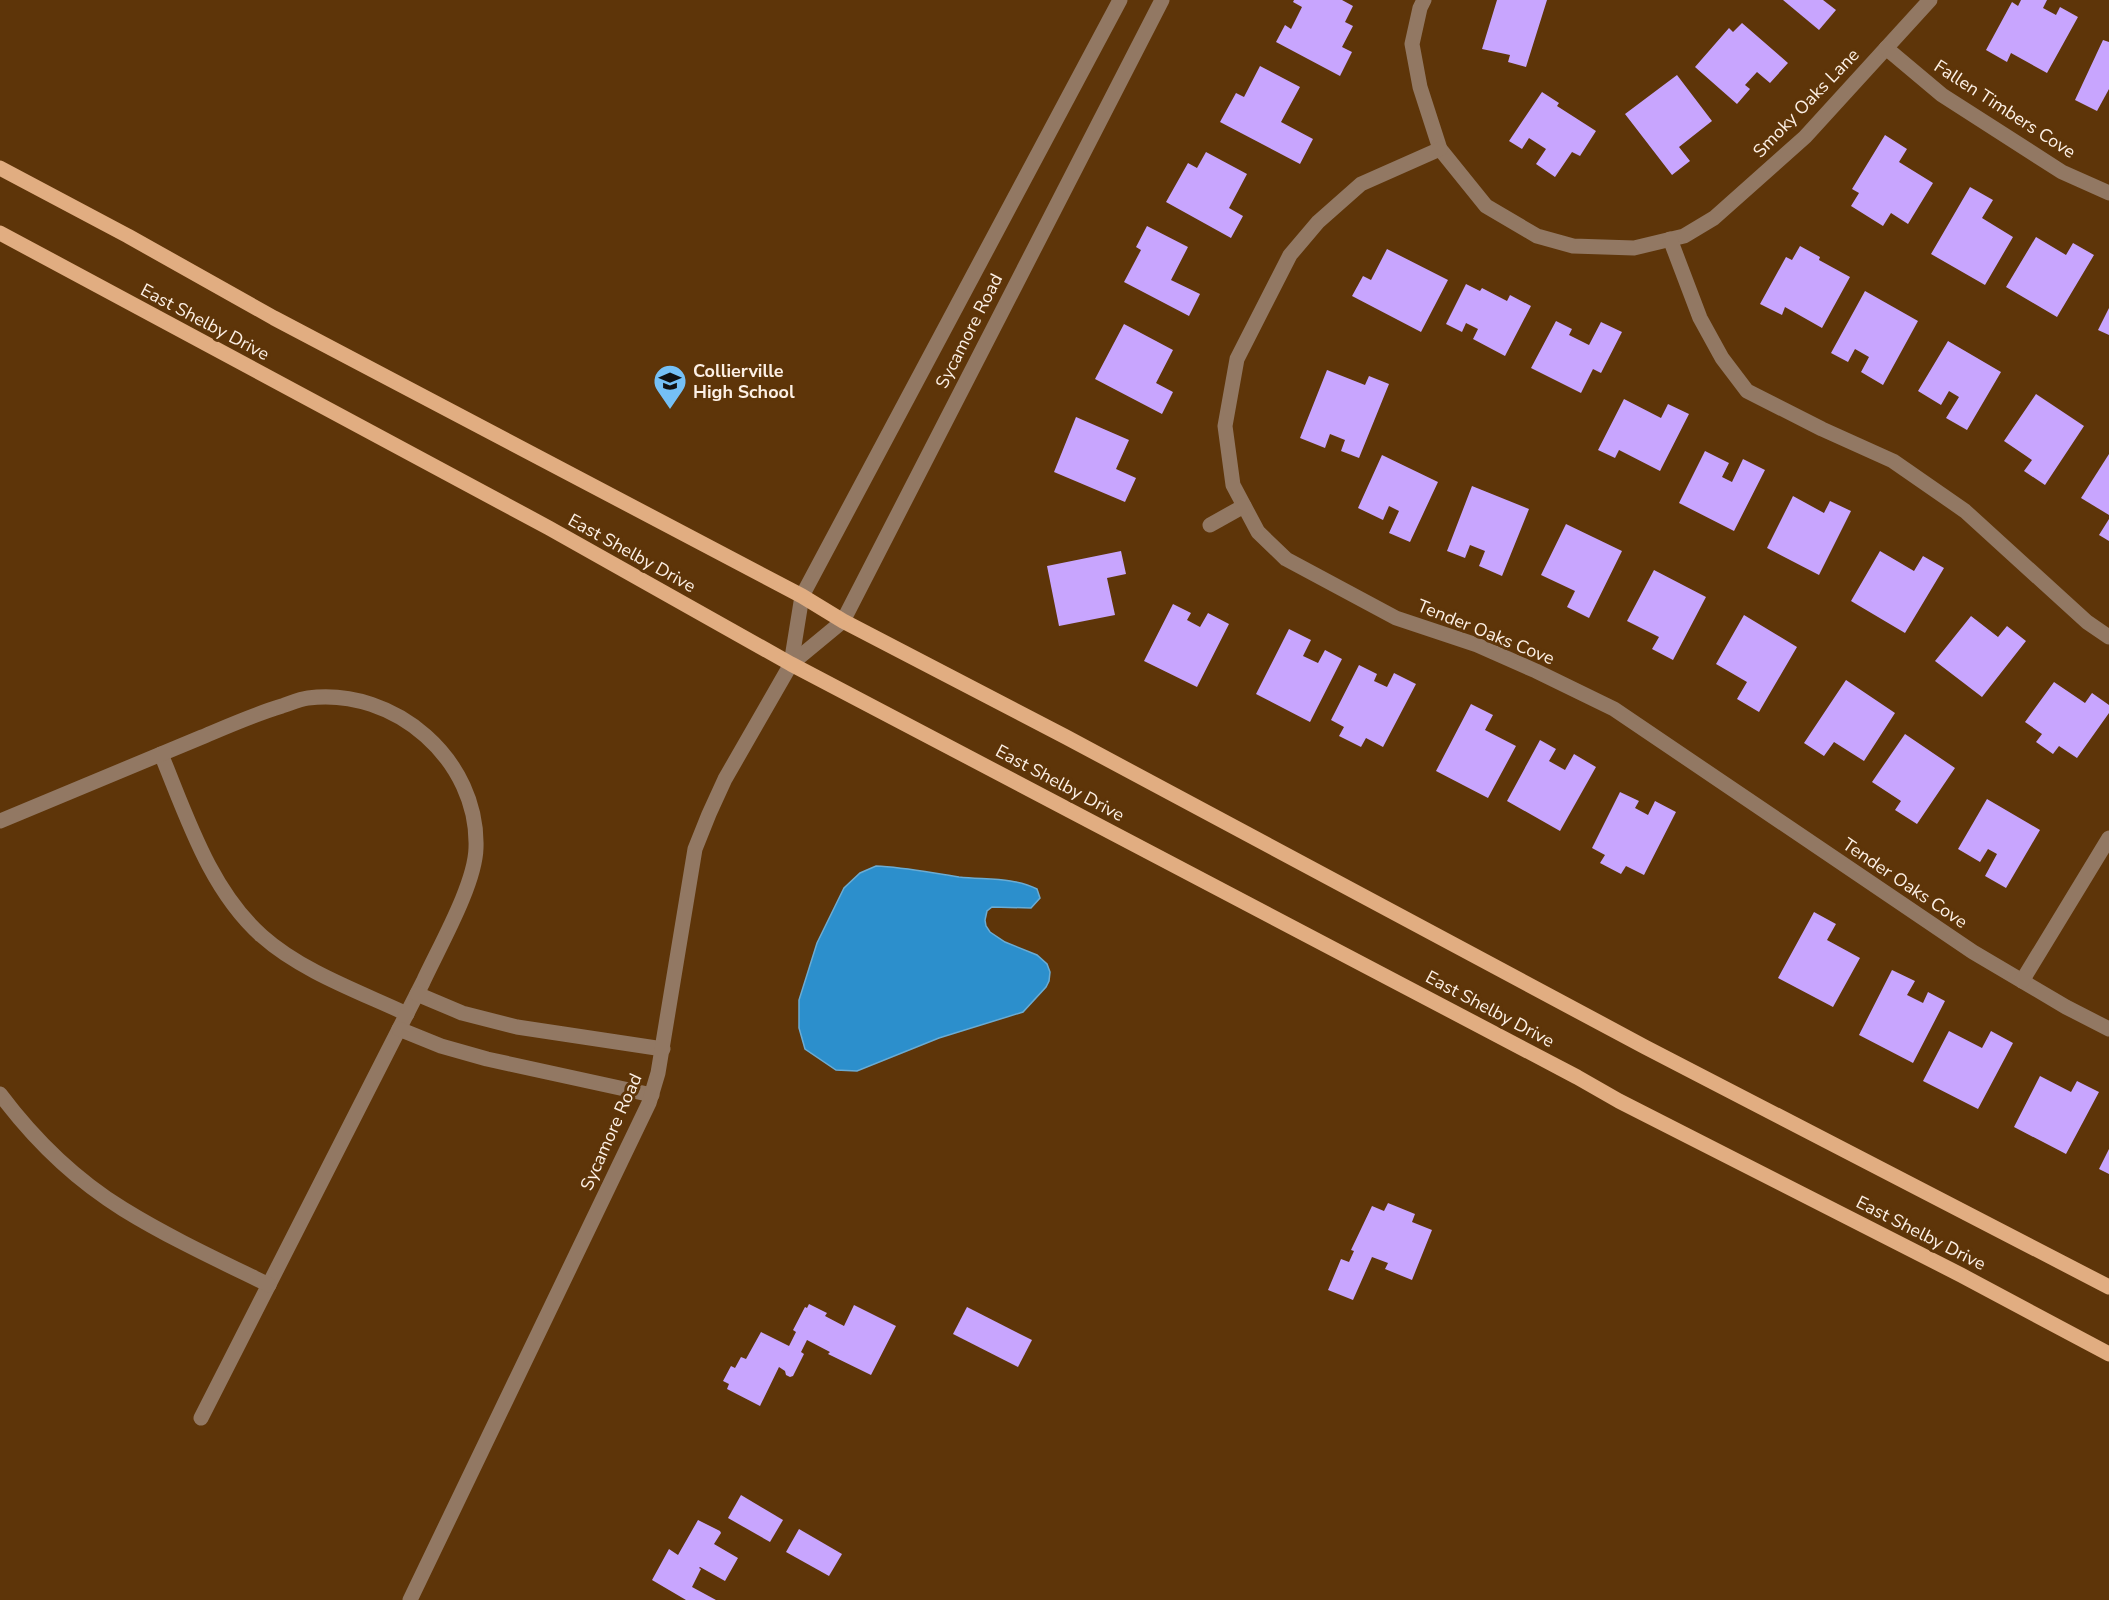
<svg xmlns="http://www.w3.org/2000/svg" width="2109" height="1600" viewBox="0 0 2109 1600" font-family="'Nunito Sans',sans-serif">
<rect width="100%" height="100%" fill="#5e3509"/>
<path fill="#2c8fcc" stroke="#6bacd4" stroke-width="1.5" d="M876,866C904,867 931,873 959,877C985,880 1014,877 1037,889L1040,898L1031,908L992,907L987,911L985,920L986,926L990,932L1005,942L1037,955L1047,964L1050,972L1049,981L1046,987L1023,1012L939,1038L857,1071L836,1070L805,1049L799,1028V1000L817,943L844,888L860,873Z"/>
<g fill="#c8a5fe">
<path d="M1294,0H1342L1353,6L1345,22L1353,26L1342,47L1352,52L1340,76L1276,42L1285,25L1291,29L1302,7L1293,2Z"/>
<path d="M1497,0H1547L1526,67L1508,62L1510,55L1482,49Z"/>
<path d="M1783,0H1823L1836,10L1819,30Z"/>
<path d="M2021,0H2047L2043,8L2056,15L2060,7L2078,17L2047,73L2011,53L2007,62L1986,50L2012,2L2018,6Z"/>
<path d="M1742,23L1788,63L1770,83L1757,72L1745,85L1750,89L1737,104L1695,67L1729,28L1733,32Z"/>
<path d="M2103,40L2109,42V89L2097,111L2075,100Z"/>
<path d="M1260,66L1300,87L1281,122L1313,139L1300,164L1220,122L1236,93L1244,97Z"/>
<path d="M1677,75L1712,121L1679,147L1690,161L1672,175L1625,114Z"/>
<path d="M1542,92L1559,103L1557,106L1596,131L1580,156L1572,152L1555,177L1536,164L1546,149L1529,138L1522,149L1509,141Z"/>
<path d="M1885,135L1907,149L1899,162L1933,183L1908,224L1891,213L1883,226L1851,206L1859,193L1852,189Z"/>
<path d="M1206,152L1247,174L1229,208L1243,216L1231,238L1166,202L1188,163L1197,168Z"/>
<path d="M1970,187L1993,200L1982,218L2013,237L1985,285L1931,254Z"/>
<path d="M1147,226L1188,247L1171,280L1200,294L1189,316L1124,282L1141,250L1136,247Z"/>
<path d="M2036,237L2066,255L2073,243L2094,255L2057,317L2006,287Z"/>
<path d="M1800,246L1820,257L1819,260L1850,277L1822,328L1785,307L1782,315L1760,304L1786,257L1792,260Z"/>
<path d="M1387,249L1448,280L1421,332L1352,296L1363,276L1371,280Z"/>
<path d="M1466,284L1480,291L1482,288L1507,301L1510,295L1531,306L1505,356L1473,339L1478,329L1466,323L1462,332L1446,324Z"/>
<path d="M1865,291L1918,321L1883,385L1861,372L1869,357L1855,349L1848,362L1831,353Z"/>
<path d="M2109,308V335L2098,330Z"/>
<path d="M1556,321L1572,329L1569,335L1589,345L1601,322L1622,332L1601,373L1593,369L1581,393L1531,368Z"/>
<path d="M1124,324L1173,350L1156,383L1173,392L1162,414L1095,379Z"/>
<path d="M1948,341L2001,372L1967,430L1946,418L1959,397L1949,391L1941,405L1918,391Z"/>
<path d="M1327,370L1365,385L1369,376L1389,384L1359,458L1341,451L1345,440L1330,434L1325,448L1300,438Z"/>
<path d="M2036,394L2084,426L2045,485L2024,471L2032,460L2004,441Z"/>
<path d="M1624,399L1661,418L1668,404L1689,414L1660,471L1619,450L1615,458L1598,450Z"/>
<path d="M1076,417L1129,440L1116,469L1136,478L1125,502L1054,472Z"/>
<path d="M1705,451L1729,463L1722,477L1732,482L1743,459L1765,470L1734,531L1679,503Z"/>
<path d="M2109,454V515L2081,498Z"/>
<path d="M1382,455L1438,482L1410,542L1389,533L1399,511L1389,506L1383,520L1358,508Z"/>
<path d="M1472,486L1529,509L1502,576L1479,566L1485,551L1470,545L1465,558L1447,551Z"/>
<path d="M1793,496L1824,513L1830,501L1851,511L1819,575L1767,548Z"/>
<path d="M2109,519V541L2099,535Z"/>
<path d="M1566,524L1622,551L1589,618L1567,607L1575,591L1541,575Z"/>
<path d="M1121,551L1126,574L1107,578L1115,615L1059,626L1047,566Z"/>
<path d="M1880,551L1914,571L1923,556L1944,568L1905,633L1851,601Z"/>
<path d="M1654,570L1706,597L1673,660L1652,649L1659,637L1627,621Z"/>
<path d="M1173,604L1191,613L1187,620L1200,627L1208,613L1229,624L1197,687L1144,661Z"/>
<path d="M1744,615L1797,647L1759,712L1737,699L1747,682L1716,664Z"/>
<path d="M1971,616L1998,637L2007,626L2026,641L1982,697L1935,661Z"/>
<path d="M1289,629L1311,640L1303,656L1318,663L1325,650L1342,659L1310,722L1256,694Z"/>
<path d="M1359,665L1377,674L1374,681L1387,687L1394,673L1416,684L1383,747L1366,738L1361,747L1339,736L1344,727L1331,720Z"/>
<path d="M1846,680L1895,713L1864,761L1834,742L1824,756L1804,743Z"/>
<path d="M2054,682L2085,703L2092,693L2109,705V713L2077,758L2059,746L2053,754L2036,742L2042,734L2025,722Z"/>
<path d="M1471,704L1493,715L1485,730L1516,746L1488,798L1436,771Z"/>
<path d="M1905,734L1955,768L1917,824L1895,810L1901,801L1872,782Z"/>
<path d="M1540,740L1556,749L1549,761L1565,770L1574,754L1596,767L1560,831L1507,801Z"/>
<path d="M1620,792L1639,801L1635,808L1648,815L1655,801L1676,812L1644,875L1626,866L1621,874L1600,863L1605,855L1592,848Z"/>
<path d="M1987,799L2040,830L2006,888L1985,876L1997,854L1988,849L1980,862L1958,849Z"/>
<path d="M1814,912L1836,924L1827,940L1860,958L1833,1007L1778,978Z"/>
<path d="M1892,970L1915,981L1907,995L1923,1003L1928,992L1945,1001L1913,1063L1859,1035Z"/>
<path d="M1949,1031L1982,1048L1991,1031L2013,1043L1978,1109L1923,1081Z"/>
<path d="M2040,1076L2071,1092L2077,1081L2099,1092L2066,1154L2014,1127Z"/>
<path d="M2109,1149V1174L2099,1169Z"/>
<path d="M1388,1203L1415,1214L1412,1222L1432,1230L1412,1280L1385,1269L1388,1263L1372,1257L1353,1300L1328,1290L1341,1259L1349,1262L1354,1251L1351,1250L1372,1206L1384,1211Z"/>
<path d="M809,1304L827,1313L825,1316L844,1326L854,1305L896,1326L871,1375L828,1354L830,1352L807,1340L801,1352L804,1354L793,1376L790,1377L786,1375L785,1371L779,1367L760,1406L727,1389L729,1384L723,1381L731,1366L735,1368L741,1357L746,1359L761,1332L789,1346L796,1332L793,1330L805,1307L807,1308Z"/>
<path d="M967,1307L1032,1340L1018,1367L953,1334Z"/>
<path d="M741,1495L783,1520L770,1542L728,1518Z"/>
<path d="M698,1520L720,1531L721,1533L714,1544L738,1558L725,1581L700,1567L699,1568L701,1569L692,1587L716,1600H686L652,1580L669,1549L678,1555Z"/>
<path d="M799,1529L842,1554L829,1576L786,1552Z"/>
</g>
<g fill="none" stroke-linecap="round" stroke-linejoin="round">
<g stroke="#927863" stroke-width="15">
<path d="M1424,0L1420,8L1412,44L1420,87L1440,149L1486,206L1537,236L1573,246L1634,248L1684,236L1714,218L1805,137L1930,0"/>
<path d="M1886,48L1942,95L2062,172L2109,193"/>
<path d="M1440,149L1361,184L1318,222L1290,255L1237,359L1225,426L1233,485L1258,532L1286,559L1396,618L1477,645L1536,671L1614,709L1973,952L2066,1007L2109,1029"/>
<path d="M1670,239L1700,318L1722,358L1747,391L1822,429L1893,461L1965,511L2087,622L2109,637"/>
<path d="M1210,525L1244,506"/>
<path d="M791,664L843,621L1162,0"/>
<path d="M161,754C187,817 210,890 262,936C301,971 360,992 407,1014"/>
<path d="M0,821C67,793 134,765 202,737C228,726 255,714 282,706C291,703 300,699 308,698C395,687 479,760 476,848C475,885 439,947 423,982L201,1418"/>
<path d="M2022,981L2109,838"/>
<path d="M417,994L462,1013L517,1027L663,1049"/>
<path d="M399,1029L441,1046L487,1059L652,1095"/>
<path d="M0,1094C33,1138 76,1180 123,1209C170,1238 220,1261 269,1285"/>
<path d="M410,1600L649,1103L658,1073L695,849L709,814L725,779L791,664L802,596L1120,0"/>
</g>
<g stroke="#e1ad81" stroke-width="15">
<path d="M0,168L128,236L274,318L802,596L843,621L1066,737L1645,1047L2109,1287"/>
<path d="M0,233L549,528L791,664L1577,1077L1619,1101L1961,1275L2109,1354"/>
</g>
</g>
<defs>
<symbol id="school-pin" viewBox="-11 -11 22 30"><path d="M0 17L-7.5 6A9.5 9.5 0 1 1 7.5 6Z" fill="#75c0f6" stroke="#5e3509"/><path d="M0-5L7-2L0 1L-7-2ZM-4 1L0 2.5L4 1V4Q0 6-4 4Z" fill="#111"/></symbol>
</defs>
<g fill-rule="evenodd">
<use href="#school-pin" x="651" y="362" width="38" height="52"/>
</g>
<g text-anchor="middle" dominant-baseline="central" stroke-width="6" stroke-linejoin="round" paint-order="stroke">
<g font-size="18" fill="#fdf0e5" stroke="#5e3509">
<text transform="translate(1806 103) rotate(-46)">Smoky Oaks Lane</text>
<text transform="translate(2005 109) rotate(33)">Fallen Timbers Cove</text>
<text transform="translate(205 322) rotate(28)">East Shelby Drive</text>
<text transform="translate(969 331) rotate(-63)">Sycamore Road</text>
<text transform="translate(632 553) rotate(29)">East Shelby Drive</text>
<text transform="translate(1486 632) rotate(22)">Tender Oaks Cove</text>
<text transform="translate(1060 783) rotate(28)">East Shelby Drive</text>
<text transform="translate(1905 883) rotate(34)">Tender Oaks Cove</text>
<text transform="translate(1490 1009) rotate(28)">East Shelby Drive</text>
<text transform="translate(611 1132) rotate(-66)">Sycamore Road</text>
<text transform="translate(1921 1233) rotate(27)">East Shelby Drive</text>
</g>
<g font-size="18" font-weight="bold" fill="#fdf0e5" stroke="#5e3509" text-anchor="start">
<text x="693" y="371">Collierville<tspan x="693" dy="21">High School</tspan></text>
</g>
</g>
</svg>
